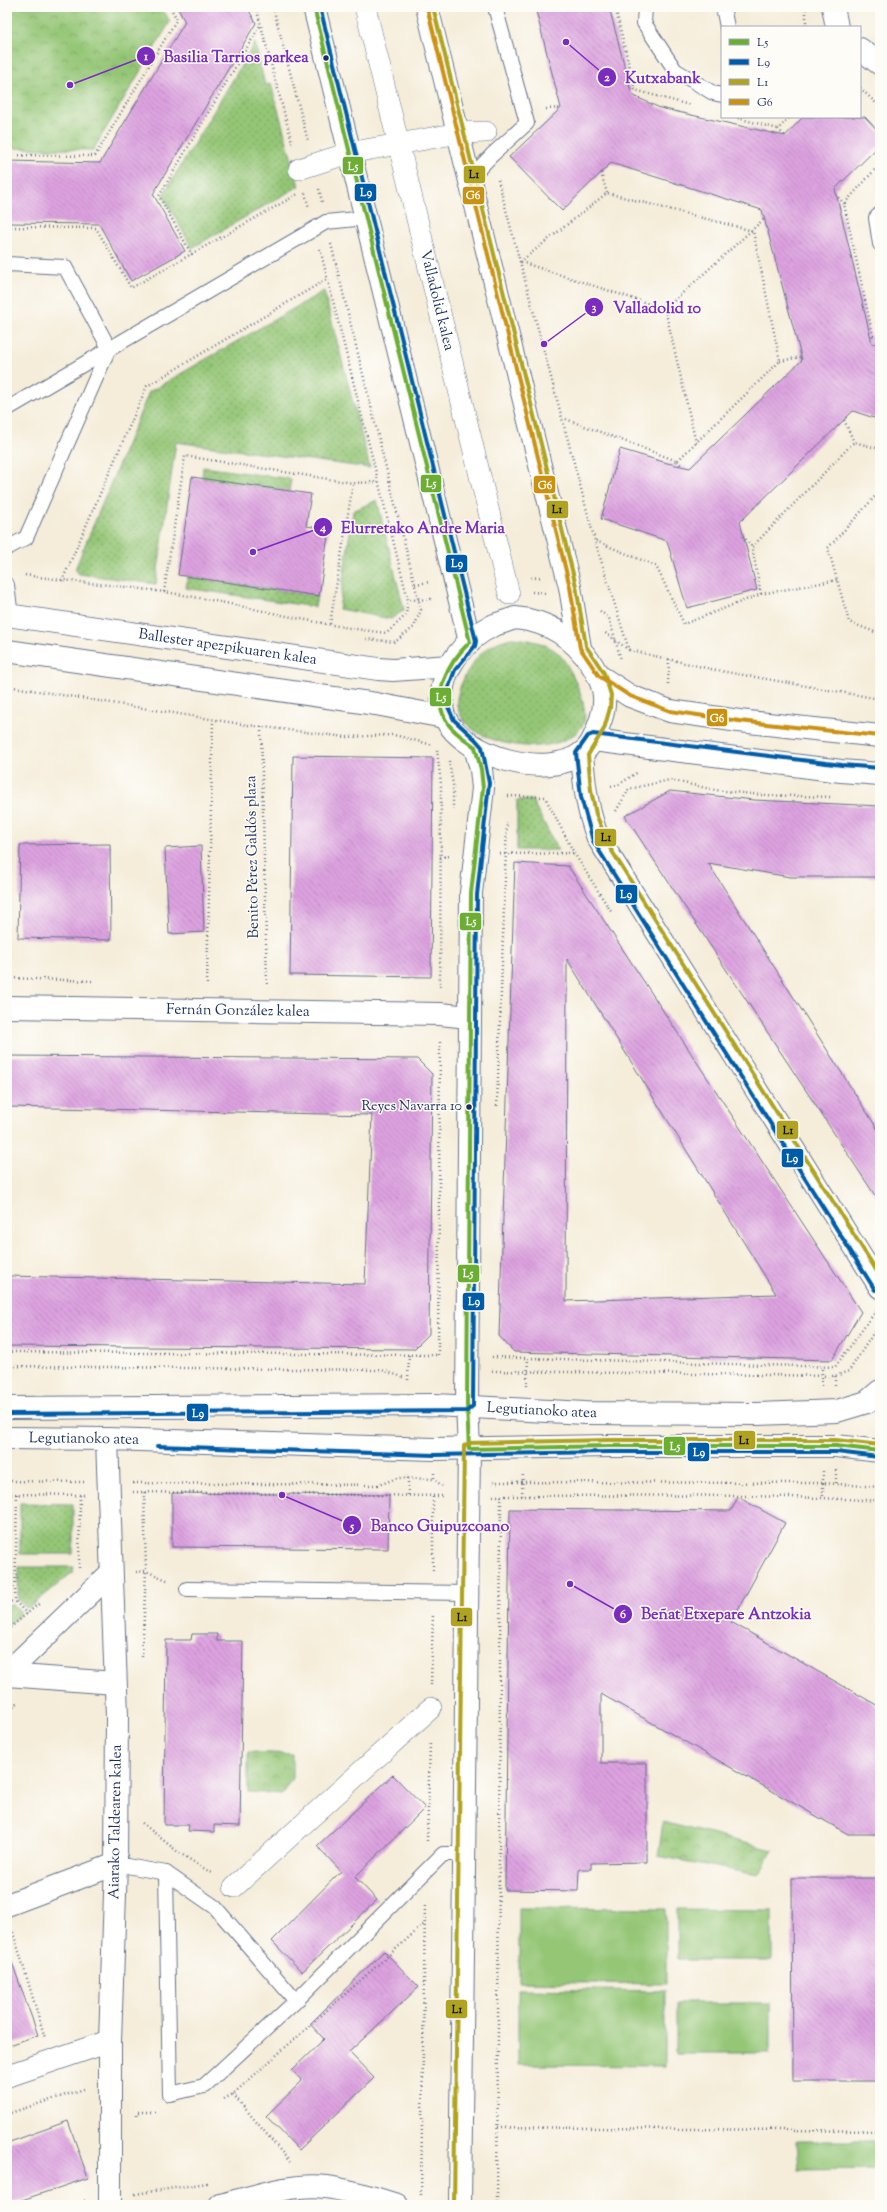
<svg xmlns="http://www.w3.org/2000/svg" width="887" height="2212" viewBox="0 0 887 2212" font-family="'Sorts Mill Goudy',serif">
<defs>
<pattern id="grass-dots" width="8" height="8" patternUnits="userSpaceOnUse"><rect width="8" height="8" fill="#94c676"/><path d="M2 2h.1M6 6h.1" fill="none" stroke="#78a164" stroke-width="1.8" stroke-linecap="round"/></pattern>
<pattern id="park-crowns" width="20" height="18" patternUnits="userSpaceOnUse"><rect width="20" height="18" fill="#94c676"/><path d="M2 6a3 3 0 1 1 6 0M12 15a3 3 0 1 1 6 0" fill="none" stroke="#78a164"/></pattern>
<pattern id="building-back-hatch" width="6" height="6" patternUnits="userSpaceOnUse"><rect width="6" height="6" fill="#dda2e0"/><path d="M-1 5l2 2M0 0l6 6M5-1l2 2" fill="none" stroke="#b284b9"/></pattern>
</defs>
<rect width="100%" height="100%" fill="#fdfcf7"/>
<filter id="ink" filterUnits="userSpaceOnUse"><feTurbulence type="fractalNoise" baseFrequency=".025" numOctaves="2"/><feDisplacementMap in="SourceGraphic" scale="8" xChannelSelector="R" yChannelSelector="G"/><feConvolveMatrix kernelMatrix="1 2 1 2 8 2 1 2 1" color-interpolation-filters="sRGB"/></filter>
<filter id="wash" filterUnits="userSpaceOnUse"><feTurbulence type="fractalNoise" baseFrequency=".012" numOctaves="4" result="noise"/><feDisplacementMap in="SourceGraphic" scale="16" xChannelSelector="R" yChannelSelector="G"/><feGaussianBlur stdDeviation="0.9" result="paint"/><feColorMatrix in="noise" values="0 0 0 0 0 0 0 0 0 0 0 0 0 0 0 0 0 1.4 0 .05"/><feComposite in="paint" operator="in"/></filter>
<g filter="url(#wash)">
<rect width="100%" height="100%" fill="#f5edda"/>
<g fill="url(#grass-dots)" stroke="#587a6a">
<path d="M255,43L265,85L271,84L299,186L192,248L163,195Z"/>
<path d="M324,291L370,468L176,442L156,584L79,574L75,569L149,392Z"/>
<path d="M203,467L291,479L289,491L202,478Z"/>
<path d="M377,500L404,610L391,619L339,609L353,511Z"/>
<path d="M188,577L317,596L315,607L186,588Z"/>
<path d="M512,638C528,639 545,642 558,653C570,665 589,705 584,722C580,733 566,740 556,743C527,752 464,742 457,705C455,689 473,659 485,650C494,643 502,640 512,638Z"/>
<path d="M517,800H532L558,850H517Z"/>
<path d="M20,1503L73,1504V1554H20Z"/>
<path d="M19,1567H74L73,1572L29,1608L25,1607L18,1600Z"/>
<path d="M13,1604L20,1611V1615L7,1626V1605Z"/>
</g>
<g fill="url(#park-crowns)" stroke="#587a6a">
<path d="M7,7H162L170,22L93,150L7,148Z"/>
<path d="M248,1752L292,1754V1778L282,1794L248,1792Z"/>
<path d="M663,1822L773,1850L758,1875L658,1856Z"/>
</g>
<g fill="#94c676" stroke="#587a6a">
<path d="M519,1908L666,1909V1984L519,1982Z"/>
<path d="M678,1909L772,1910V1960H678Z"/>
<path d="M518,1989L665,1991V2066L518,2065Z"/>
<rect x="676" y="2003" width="94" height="50"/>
<path d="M797,2141H880V2169L799,2170Z"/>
</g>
<g id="blocks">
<g fill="url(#building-back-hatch)" fill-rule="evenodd">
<path d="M177,7H247L256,23L153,194L185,251L131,281L99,224L7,223V161L100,163L185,22Z"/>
<path d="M535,7H609L632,95L660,108L785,136L803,117H865L880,133V145L835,189L872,343L880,345V420L853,411L740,522L757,590L687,608L667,541L601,519L620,449L667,463L690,468L802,360L762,210L611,163L562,211L509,157L561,108Z"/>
<path d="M192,477L311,494L306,526L329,529L319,596L178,575Z"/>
<path d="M293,756L433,758L431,977L290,975Z"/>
<path d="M670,791L754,800L880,806V877H790L708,863L880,1133V1203L625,816Z"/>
<path d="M110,844L111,940L18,938L20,845Z"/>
<path d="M201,846L204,932L169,934L165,848Z"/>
<path d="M515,863L568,866L861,1312L832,1360L514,1352L499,1336ZM567,959L776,1294L566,1301Z"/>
<path d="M7,1056L417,1059L432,1074L429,1334L414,1349L7,1346V1276L365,1284L372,1115L7,1107Z"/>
<path d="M172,1493L389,1495L388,1549L172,1547Z"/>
<path d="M738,1497L785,1523L731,1622L880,1707V1834H848L601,1694V1763H647V1862L591,1863V1869H579L578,1891L505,1890L510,1509L731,1511Z"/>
<path d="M192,1634H217V1641H243L240,1826L214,1825V1832L188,1831L189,1825H164L166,1640H191Z"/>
<path d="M393,1775L425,1808L355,1877L377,1900L302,1972L272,1941L341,1871L317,1846Z"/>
<path d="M792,1878H880V2081H793Z"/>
<path d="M384,1951L419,1987L349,2052L374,2078L299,2150L266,2116L302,2081L292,2070L324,2039L310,2024Z"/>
<path d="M10,1957L38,2035L7,2046V1958Z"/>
<path d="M68,2121L88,2178L7,2205V2143Z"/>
</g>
</g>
</g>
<g filter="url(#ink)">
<use href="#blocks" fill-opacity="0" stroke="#677289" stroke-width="1"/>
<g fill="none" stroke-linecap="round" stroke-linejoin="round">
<defs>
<g id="service">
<path d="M645,7L644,23L675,70L713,93L722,95"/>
<path d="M723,7L727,27"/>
<path d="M469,179L492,155L527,123L495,7"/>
<path d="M880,214L876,218L880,244"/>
<path d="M7,264L65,267L109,348L26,538L7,548"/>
<path d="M7,409L326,222L366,218"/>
<path d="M7,585L11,616"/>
<path d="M187,1589L468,1593"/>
<path d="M116,1864L166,1873"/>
<path d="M296,2001L215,1907L166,1873L170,2094L204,2086L296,2001L443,1854H464"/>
</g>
<g id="pedestrian">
<path id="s1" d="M365,7L509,594"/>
<path d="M299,169L349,153L459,133L486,132"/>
<path d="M234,1887L431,1708"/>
</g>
<g id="minor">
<path d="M833,7L837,27"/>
<path d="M860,49L880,64"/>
<path id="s2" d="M7,615L378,669L393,670L450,666"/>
<path d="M7,651L376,704L444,717"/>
<path id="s3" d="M7,1007L440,1014L469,1017"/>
<path d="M107,1439L117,1716L116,1864L110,2041V2205"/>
<path d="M7,1673L111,1573"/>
<path d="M7,1675L115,1683"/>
<path d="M7,1905L116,1864"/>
<path d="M7,2076L110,2041"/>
<path d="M220,2205C253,2197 291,2183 326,2187C350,2190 374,2198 397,2205"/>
</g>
<path id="tertiary" d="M460,2205L469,1449"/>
<g id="secondary">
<path d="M314,7L470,642"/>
<path d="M427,7L570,587L580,648"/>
<path d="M515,618C549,621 573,637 592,665C603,682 608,698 601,719C597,730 593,745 582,753C547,780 465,757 445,718C442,712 442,704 442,697C442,668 465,639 492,626C499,623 507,621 515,618Z"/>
<path d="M599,676L630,696L670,711L739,721L880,736"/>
<path d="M593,740L841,771L880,774"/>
<path d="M582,753C584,783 587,810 598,838L880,1287"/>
<path d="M467,1405L471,893L483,788L481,769L475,747"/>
</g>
<g id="primary">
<path d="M467,1405L469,1449"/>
<path id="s4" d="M7,1408L435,1405L585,1413L757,1414L837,1411L867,1402L880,1391"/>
<path id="s5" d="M7,1438L107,1439L434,1449L609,1446H836L880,1451"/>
</g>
</defs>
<use href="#service" stroke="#677289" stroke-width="16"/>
<use href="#pedestrian" stroke="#677289" stroke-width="22"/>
<use href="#minor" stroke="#677289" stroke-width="24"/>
<use href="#tertiary" stroke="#677289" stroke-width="24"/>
<use href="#secondary" stroke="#677289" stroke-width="24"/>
<use href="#primary" stroke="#677289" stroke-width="24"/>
<g stroke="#677289" stroke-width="2.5" stroke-dasharray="1 3" stroke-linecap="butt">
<path d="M256,7L293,146"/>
<path d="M273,7L308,141"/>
<path d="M615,7L635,90L689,105"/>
<path d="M806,9V27"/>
<path d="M7,11L10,7"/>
<path d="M860,88L880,107"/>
<path d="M631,92L635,90"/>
<path d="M546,109L561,108"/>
<path d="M734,117L778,129L790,117"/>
<path d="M778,129L785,136"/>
<path d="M7,155L95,156L177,19L170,7"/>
<path d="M880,164L844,204L873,336L880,338"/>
<path d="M601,173L607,193"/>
<path d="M498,180L595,541L629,650L604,632"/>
<path d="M319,189L322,202"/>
<path d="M305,193L309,208"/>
<path d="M836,194L844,204"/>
<path d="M7,227L96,228L131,288L298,194"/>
<path d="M331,244L421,610L414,627L395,642L366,639"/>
<path d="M320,249L408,600L433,599"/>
<path d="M192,255L159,196L261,24"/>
<path d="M520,262L607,193L753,231L780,361L677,461L563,418"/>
<path d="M521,262L665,309L696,443"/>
<path d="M665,309L764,219"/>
<path d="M780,361L801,357"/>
<path d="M844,420L854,442"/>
<path d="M677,461L682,466"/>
<path d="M880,491L828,548L849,622L880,634"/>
<path d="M743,536L752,547"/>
<path d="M596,541L656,566L684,624L761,594L837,580"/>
<path d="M25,575C71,582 118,585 164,592C239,603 312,625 387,633L406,615L408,600"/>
<path d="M531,578L542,577"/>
<path d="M62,581L147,386L327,279"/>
<path d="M415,584L430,582"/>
<path d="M164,592L185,456L353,483"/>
<path d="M532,592L545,593"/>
<path d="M761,594L752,547L854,442L880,449"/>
<path d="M600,611L609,618L621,660"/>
<path d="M330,624L353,483L378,482"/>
<path d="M629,650L715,670L880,699"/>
<path d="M668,684L669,659"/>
<path d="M7,686L247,725L346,737L394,735L433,745"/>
<path d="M261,727L267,986"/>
<path d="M437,750L441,784L440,989"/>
<path d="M449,761L453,785V809"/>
<path d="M611,786L618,785L638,772"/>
<path d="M508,796L545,797L574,853L612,913"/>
<path d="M616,811L629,789L670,780L715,790L762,795L833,797"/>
<path d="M500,854L575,853"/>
<path d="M440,857L451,856"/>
<path d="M7,978L94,981"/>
<path d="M207,984L213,720"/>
<path d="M497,1106L507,822"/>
<path d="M7,1352L439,1355"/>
<path d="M438,1355L440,1040"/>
<path d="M492,1357L835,1367L876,1311"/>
<path d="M7,1366L382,1370L405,1378"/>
<path d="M492,1371L835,1376L849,1371L880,1323"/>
<path d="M835,1376V1385"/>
<path d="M408,1380L409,1354"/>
<path d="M527,1386L528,1358"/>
<path d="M822,1386V1367"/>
<path d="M836,1470V1484"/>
<path d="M823,1471V1498"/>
<path d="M434,1473V1479L442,1486"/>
<path d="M7,1481L84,1482"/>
<path d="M493,1482L823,1483L880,1487"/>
<path d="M133,1483L379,1485L397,1478L434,1479"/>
<path d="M133,1492L444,1496"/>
<path d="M7,1494L84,1495"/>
<path d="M17,1494L15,1601L27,1614"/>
<path d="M408,1495V1473"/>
<path d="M493,1496C622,1496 751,1493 880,1501"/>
<path d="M522,1496L523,1472"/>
<path d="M433,1497V1571"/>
<path d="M79,1568L80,1495"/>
<path d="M136,1572L146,1571L169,1581"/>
<path d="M7,1602L15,1601"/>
<path d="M7,1630L40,1603"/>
<path d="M142,1657L146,1571L144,1492"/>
<path d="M431,1685L433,1614"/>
<path d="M7,1711L19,1702"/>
<path d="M142,1823L178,1852L213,1874"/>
<path d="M427,1841L430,1744"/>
<path d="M13,1932L45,2038"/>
<path d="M7,1934L14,1931"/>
<path d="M233,2094L290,2162"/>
<path d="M224,2099L233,2094L425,1923"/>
<path d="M7,2114L84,2089"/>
<path d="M137,2115V2112H157"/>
<path d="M498,2127L880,2131"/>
<path d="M135,2194L207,2183"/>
<path d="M421,2195L425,1904"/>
<path d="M78,2205L85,2200"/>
<path d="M497,2205L501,1496"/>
</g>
<use href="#service" stroke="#fff" stroke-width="14"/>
<use href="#pedestrian" stroke="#fff" stroke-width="21"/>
<use href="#minor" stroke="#fff" stroke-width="22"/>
<use href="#tertiary" stroke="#fff" stroke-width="22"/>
<use href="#secondary" stroke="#fff" stroke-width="22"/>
<use href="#primary" stroke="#fff" stroke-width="22"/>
<defs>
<g id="bus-1">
<path d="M314,7L470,642"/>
<path d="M470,642C449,662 428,697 449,725C456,734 466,740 475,747"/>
<path d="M469,1449L467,1405L471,893L483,788L481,769L475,747"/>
<path d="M469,1449L609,1446H836L880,1451"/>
</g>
<g id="bus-2">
<path d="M875,1290L593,841L581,797L576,753L588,736L593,734L842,765L880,768"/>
<path d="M7,1414L467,1411L473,1406L477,895L489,783L482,747L475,739L454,720L448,707L447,698L448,689L455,670L475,646L476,641L320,7"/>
<path d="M157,1446L434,1455L609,1452H836L879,1457"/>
</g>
<g id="bus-3">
<path d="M433,7L576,586L586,646L604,673L611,695L610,708L604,729L588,755L591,790L596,814L610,848L880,1276"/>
<path d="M454,2205L464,1446L469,1443L609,1440H836L880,1445"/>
</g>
<path id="bus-4" d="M427,7L570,587L580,648L599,676L630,696L670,711L739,721L880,736"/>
</defs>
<use href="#bus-1" stroke="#fdfcf7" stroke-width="7"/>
<use href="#bus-2" stroke="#fdfcf7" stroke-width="7"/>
<use href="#bus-3" stroke="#fdfcf7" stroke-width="7"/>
<use href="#bus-4" stroke="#fdfcf7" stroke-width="7"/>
<use href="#bus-1" stroke="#6cad33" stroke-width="4"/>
<use href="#bus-2" stroke="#005ca8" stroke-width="4"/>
<use href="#bus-3" stroke="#afa321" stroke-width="4"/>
<use href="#bus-4" stroke="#c99213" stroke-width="4"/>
</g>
</g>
<g fill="#1b2f5e" stroke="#fdfcf7" stroke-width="1.5">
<circle cx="326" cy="58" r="3.5"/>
<circle cx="469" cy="1107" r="3.5"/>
</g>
<g text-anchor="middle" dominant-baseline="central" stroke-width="3" stroke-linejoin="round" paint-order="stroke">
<g font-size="14" fill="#1b2f5e" stroke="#fdfcf7" text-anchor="end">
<text x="462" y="1107">Reyes Navarra 10</text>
</g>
<g font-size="15" fill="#1b2f5e" stroke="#fdfcf7">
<text stroke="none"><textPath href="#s1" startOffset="302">Valladolid kalea</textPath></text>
<text stroke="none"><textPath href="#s2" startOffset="223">Ballester apezpikuaren kalea</textPath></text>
<text transform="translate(253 857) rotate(-91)">Benito Pérez Galdós plaza</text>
<text stroke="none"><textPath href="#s3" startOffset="231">Fernán González kalea</textPath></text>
<text stroke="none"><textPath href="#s4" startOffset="535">Legutianoko atea</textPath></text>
<text stroke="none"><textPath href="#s5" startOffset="77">Legutianoko atea</textPath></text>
<text transform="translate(116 1822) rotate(-89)">Aiarako Taldearen kalea</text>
</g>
</g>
<path fill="none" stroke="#7b2cbf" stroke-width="1.5" d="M70 85L146 56M566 42L607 77M544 344L594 307M253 552L323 527M282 1495L352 1525M570 1584L623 1614"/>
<g fill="#7b2cbf" stroke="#fdfcf7" stroke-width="1.5">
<circle cx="70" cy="85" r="4"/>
<circle cx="566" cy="42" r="4"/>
<circle cx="544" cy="344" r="4"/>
<circle cx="253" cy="552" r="4"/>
<circle cx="282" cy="1495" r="4"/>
<circle cx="570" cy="1584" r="4"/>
<circle cx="146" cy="56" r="10"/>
<circle cx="607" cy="77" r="10"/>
<circle cx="594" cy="307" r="10"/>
<circle cx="323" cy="527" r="10"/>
<circle cx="352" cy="1525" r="10"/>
<circle cx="623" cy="1614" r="10"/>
</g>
<g font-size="12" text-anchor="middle" font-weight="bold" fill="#fff">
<text x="146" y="60">1</text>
<text x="607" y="81">2</text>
<text x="594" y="311">3</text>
<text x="323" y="531">4</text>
<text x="352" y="1530">5</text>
<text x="623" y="1618">6</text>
</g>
<g font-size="16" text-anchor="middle" font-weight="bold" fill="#7b2cbf" stroke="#fdfcf7" stroke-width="3" stroke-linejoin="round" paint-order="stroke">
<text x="236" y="62">Basilia Tarrios parkea</text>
<text x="663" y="83">Kutxabank</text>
<text x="657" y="313">Valladolid 10</text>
<text x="423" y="533">Elurretako Andre Maria</text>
<text x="440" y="1531">Banco Guipuzcoano</text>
<text x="726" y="1619">Beñat Etxepare Antzokia</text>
</g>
<g stroke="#fdfcf7" stroke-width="1.5">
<rect x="342" y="156" width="22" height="19" rx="4" fill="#6cad33"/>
<rect x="463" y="165" width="23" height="19" rx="4" fill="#afa321"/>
<rect x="354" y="183" width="23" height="19" rx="4" fill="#005ca8"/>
<rect x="462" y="186" width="23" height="19" rx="4" fill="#c99213"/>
<rect x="420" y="474" width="22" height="19" rx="4" fill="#6cad33"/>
<rect x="533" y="475" width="23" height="19" rx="4" fill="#c99213"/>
<rect x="546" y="500" width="23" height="19" rx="4" fill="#afa321"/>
<rect x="445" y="554" width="23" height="19" rx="4" fill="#005ca8"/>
<rect x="429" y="687" width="23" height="20" rx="4" fill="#6cad33"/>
<rect x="706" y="708" width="22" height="19" rx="4" fill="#c99213"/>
<rect x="594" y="828" width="23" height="19" rx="4" fill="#afa321"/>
<rect x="615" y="884" width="23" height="20" rx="4" fill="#005ca8"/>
<rect x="459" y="912" width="23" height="19" rx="4" fill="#6cad33"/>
<rect x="776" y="1120" width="23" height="20" rx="4" fill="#afa321"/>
<rect x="781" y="1148" width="23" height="20" rx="4" fill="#005ca8"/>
<rect x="457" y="1264" width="23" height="19" rx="4" fill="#6cad33"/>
<rect x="462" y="1292" width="23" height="19" rx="4" fill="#005ca8"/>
<rect x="186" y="1403" width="23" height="19" rx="4" fill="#005ca8"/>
<rect x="733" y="1430" width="23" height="20" rx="4" fill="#afa321"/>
<rect x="663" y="1436" width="23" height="20" rx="4" fill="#6cad33"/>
<rect x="687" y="1442" width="23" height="20" rx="4" fill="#005ca8"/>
<rect x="450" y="1607" width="23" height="20" rx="4" fill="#afa321"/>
<rect x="445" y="1999" width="23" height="20" rx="4" fill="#afa321"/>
</g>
<g font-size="11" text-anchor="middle" font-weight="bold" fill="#fff">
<text x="353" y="170">L5</text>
<text x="366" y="196">L9</text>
<text x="473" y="199">G6</text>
<text x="431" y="487">L5</text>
<text x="545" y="489">G6</text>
<text x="457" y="567">L9</text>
<text x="441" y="701">L5</text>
<text x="717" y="722">G6</text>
<text x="626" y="898">L9</text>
<text x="471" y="925">L5</text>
<text x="792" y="1162">L9</text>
<text x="468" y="1277">L5</text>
<text x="474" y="1305">L9</text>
<text x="198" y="1417">L9</text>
<text x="675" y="1450">L5</text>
<text x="699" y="1456">L9</text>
</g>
<g font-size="11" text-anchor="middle" font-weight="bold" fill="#111">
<text x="474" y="178">L1</text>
<text x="557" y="513">L1</text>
<text x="606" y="841">L1</text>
<text x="788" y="1134">L1</text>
<text x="744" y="1444">L1</text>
<text x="462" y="1621">L1</text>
<text x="457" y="2013">L1</text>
</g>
<rect width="887" height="2212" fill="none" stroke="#fdfcf7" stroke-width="24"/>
<rect x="721" y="26" width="140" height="92" fill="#fdfcf7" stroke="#a3aaba"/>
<rect x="729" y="39" width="20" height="6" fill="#6cad33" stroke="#a3aaba"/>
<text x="757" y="46" font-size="12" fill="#1b2f5e">L5</text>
<rect x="729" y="59" width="20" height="6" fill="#005ca8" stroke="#a3aaba"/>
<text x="757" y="66" font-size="12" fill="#1b2f5e">L9</text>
<rect x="729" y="79" width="20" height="6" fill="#afa321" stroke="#a3aaba"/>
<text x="757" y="86" font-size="12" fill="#1b2f5e">L1</text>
<rect x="729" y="99" width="20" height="6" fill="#c99213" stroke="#a3aaba"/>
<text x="757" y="106" font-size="12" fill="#1b2f5e">G6</text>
</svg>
